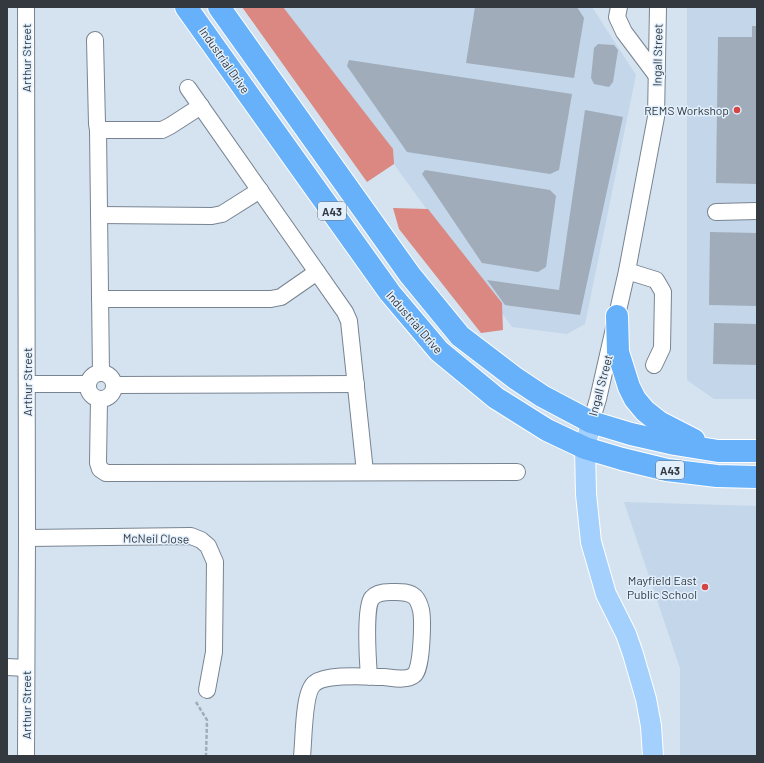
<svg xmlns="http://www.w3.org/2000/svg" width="764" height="763" viewBox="0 0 764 763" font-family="Barlow,sans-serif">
<rect width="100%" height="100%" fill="#d5e3f1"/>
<g fill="#c4d6ea">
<path d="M280,7H592L636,75L585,324L567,334L512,327Z"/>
<path d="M687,7H757V399H714L687,380Z"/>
<path d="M624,502L757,506V756H680V668Z"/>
</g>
<g fill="#da8881">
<path d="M242,7H283L393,149L394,164L367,182Z"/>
<path d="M393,208L428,209L502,303L503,330L481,333L399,229Z"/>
</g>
<g fill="#a0acba">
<path d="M475,7H577L584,18L574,78L466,63Z"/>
<path d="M752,26H757V184L716,183L718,37H752Z"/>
<path d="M598,44L614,45L618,50L613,82L609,87L594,84L591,78L594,48Z"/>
<path d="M349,60L572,94L559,170L550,174L407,152L347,66Z"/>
<path d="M585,110L623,117L580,315L505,305L487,280L559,290Z"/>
<path d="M425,170L550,190L556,196L546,267L538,272L482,263L422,174Z"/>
<path d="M710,232L757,233V306L709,305Z"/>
<path d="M714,323L757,324V365L713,364Z"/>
</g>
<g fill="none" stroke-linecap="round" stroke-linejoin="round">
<defs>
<g id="minor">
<path d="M619,7L617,17L624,32L657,76"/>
<path d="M95,40L97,124L98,130L101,373"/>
<path d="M188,88L345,312L349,321L365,472"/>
<path d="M98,130H162L170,126L201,106"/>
<path d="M716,212L757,211"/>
<path d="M99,215L212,216L222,214L260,190"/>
<path d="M627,271L656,280L663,292L662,348L654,365"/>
<path d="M100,299H271L281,297L317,272"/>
<circle cx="101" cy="386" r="13"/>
<path d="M27,384H88"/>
<path d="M114,385L356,384"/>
<path d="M99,399L98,463L100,469L106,473L517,472"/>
<path d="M591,422L598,399L627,271L656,117L658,7"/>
<path d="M27,538L191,536L201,540L208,546L215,562L214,652L207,690"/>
<path d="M7,667L26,668"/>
<path d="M26,756L27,538L26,7"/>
<path d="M302,756C304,740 303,691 315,683C328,673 368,677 384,677C393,678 407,681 414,675C422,671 423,620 421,610C420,606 418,600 415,597C408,591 399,592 391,592C384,592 376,593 372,598C364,607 368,663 369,677"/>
</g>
<path id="major" d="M591,422L585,448L586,494L591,542L606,594L626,634L633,654L646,699L651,726L653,756"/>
<g id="highway">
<path d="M186,7L390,293L439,351L496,398L547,430L585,448L622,459L667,470L717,476L757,477"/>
<path d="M219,7L410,275L460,336L515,378L542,396L591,422L631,434L675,444L718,451H757"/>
<path d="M617,316L618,352L629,387L635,399L645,411L659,422L694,440"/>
</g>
</defs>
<use href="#minor" stroke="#788491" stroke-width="18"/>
<use href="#major" stroke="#fff" stroke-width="22"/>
<use href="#highway" stroke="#fff" stroke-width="24"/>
<path stroke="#a1acb8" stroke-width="2.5" stroke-dasharray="4 2" stroke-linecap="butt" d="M196,702L207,720L206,756"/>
<use href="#minor" stroke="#fff" stroke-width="16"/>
<use href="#major" stroke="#a3d0fc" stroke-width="20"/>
<use href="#highway" stroke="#66b1fa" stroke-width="22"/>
</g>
<g fill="#d44543" stroke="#e2f0fe" stroke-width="1.5">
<circle cx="737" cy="110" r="4"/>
<circle cx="705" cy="587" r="4"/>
</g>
<g text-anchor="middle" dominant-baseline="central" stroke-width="3" stroke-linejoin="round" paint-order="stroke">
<g fill="#e2f0fe" stroke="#687078" stroke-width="1">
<rect x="318" y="202" width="28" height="18" rx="3"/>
<rect x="656" y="461" width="28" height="18" rx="3"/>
</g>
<g font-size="11" font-weight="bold" fill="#34393f">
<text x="332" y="211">A43</text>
<text x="670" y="470">A43</text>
</g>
<g font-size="12" fill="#34393f" stroke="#e2f0fe">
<text transform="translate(657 55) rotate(-89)">Ingall Street</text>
<text transform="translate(26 58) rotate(-90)">Arthur Street</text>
<text transform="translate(225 60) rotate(55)">Industrial Drive</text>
<text transform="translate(415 322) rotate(49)">Industrial Drive</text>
<text transform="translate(27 382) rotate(-90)">Arthur Street</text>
<text transform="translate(600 385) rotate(-75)">Ingall Street</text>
<text transform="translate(156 538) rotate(1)">McNeil Close</text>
<text transform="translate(26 705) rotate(-90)">Arthur Street</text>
</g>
<g font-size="12" fill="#34393f" stroke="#e2f0fe" text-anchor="end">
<text x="729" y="110">REMS Workshop</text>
<text x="697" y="580">Mayfield East<tspan x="697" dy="14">Public School</tspan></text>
</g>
</g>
<rect width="764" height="763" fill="none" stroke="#34393f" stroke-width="16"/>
</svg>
